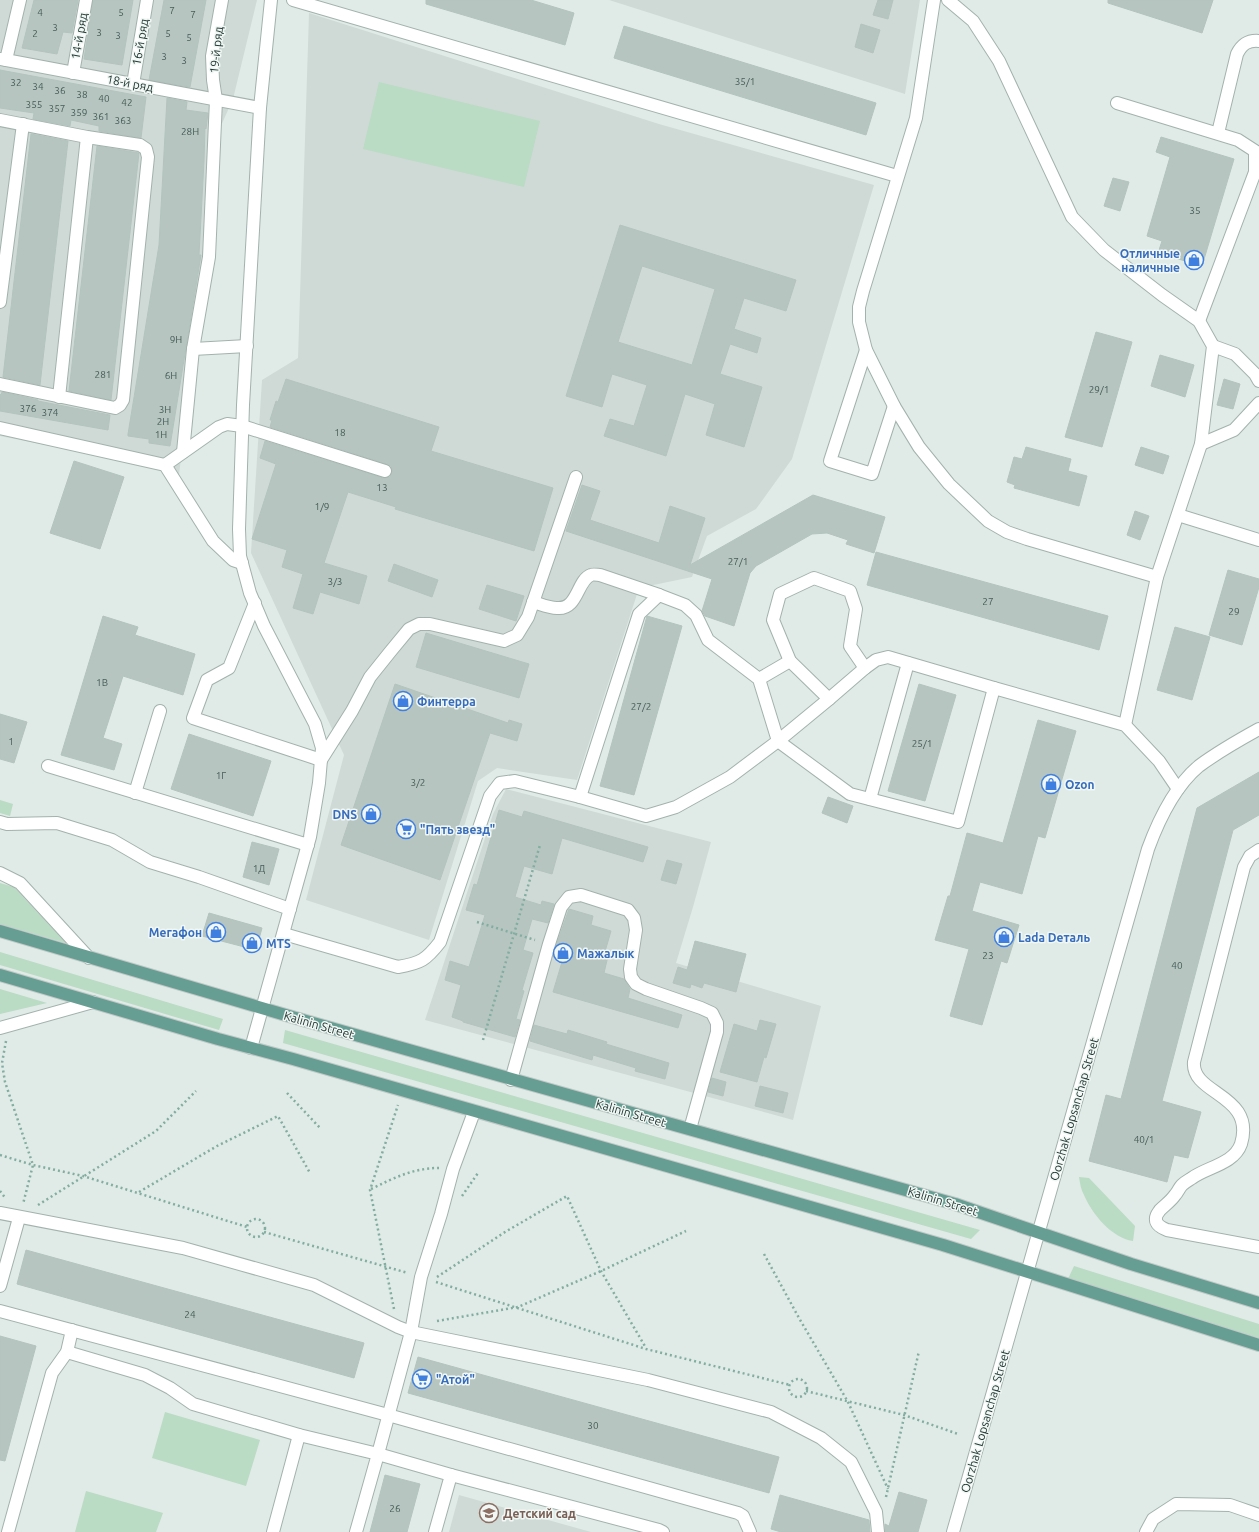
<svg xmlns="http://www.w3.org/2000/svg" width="1259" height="1532" viewBox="0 0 1259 1532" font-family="Ubuntu,sans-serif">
<rect width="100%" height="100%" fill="#e0ebe7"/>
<g fill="#cfdad6">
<path d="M0,0H257L233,99L220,128L179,475L138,463L0,436Z"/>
<path d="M609,0H920L905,94Z"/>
<path d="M309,13L659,124L874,185L792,459L756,509L707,536L692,577L639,588L577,780L497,768L478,781L429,940L306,900L344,755L251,553L262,380L298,358Z"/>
<path d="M506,789L711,842L693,907L676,963L821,1006L793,1120L425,1020L493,814Z"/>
<path d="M459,1495L591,1532H449Z"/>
</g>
<g fill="#badbc4">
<path d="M379,82L540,121L524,187L363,149Z"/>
<path d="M0,800L13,804L10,816L0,813Z"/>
<path d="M0,883L14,887L66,943L0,924Z"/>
<path d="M0,952L223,1019L219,1030L0,965Z"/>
<path d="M0,989L47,1003L0,1014Z"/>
<path d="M285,1030L980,1230L971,1239L283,1043Z"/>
<path d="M1079,1177L1089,1178L1135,1226L1133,1241C1112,1238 1092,1214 1084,1195C1081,1190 1080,1183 1079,1177Z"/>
<path d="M1074,1266L1259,1324V1338L1068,1279Z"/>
<path d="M165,1412L260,1440L246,1486L152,1458Z"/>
<path d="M86,1491L163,1513L156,1532H75Z"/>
</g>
<g fill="#b6c5c0" stroke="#b3c4be" fill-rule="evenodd">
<path d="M34,0H78L72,33L63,32L57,54L22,48Z"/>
<path d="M93,0H133L122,65L84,59Z"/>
<path d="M164,0H206L190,87L149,80Z"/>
<path d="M426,0H531L574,13L565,45L426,4Z"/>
<path d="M878,0H893L888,19L873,15Z"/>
<path d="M1108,0H1213L1202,33L1108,3Z"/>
<path d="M861,24L880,30L873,53L855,47Z"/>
<path d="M624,26L876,103L866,135L614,58Z"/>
<path d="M0,70L146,97L141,138L99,131V126L71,120L70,126L33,119L34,113L0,108Z"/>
<path d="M167,98L187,102L186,110L208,113L206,129L205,128L204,161L199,255H201L170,446L149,443V439L128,436V434L159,245Z"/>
<path d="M31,134L68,141L40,385L3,377Z"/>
<path d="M1161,137L1234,159L1202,266L1158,253L1162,241L1147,236L1170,157L1156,152Z"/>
<path d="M97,146L139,153L111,400L69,391Z"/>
<path d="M1113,178L1129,182L1120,211L1104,206Z"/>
<path d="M620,225L796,280L786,311L744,298L734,329L761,338L757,353L730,344L720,374L762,387L744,447L706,435L715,404L685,394L666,456L604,436L610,419L634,426L647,385L612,374L602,407L566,396ZM642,266L715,289L692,365L618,342Z"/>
<path d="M1096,332L1132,342L1102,447L1065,437Z"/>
<path d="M1160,355L1194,365L1185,397L1151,386Z"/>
<path d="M286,379L439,427L431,451L553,488L534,551L395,509L396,507L348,492L324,563L367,576L359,604L320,592L313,614L293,608L303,574L282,567L287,550L252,539L276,464L260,458L265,441L383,478L390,477L392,470L391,466L387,464L270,427L272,420H270L276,401L278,402Z"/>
<path d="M1224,379L1240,384L1233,409L1217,405Z"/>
<path d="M2,392L38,400V401L110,415L108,430L0,411V394L1,395Z"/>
<path d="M1026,447L1071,459L1068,471L1087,476L1079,506L1014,488L1015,485L1007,482L1014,457L1022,459Z"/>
<path d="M1141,447L1169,456L1163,474L1135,465Z"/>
<path d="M74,461L124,477L100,549L50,533Z"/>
<path d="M582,485L600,491L590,520L659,543L670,506L705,518L690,565L813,495L885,517L874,553L846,544L848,540L827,533L812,534L756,566L750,573L734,626L705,616L702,611L712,579L566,531Z"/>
<path d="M1135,511L1149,516L1140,540L1127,535Z"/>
<path d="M876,552L1108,616L1099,650L867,585Z"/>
<path d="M394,564L438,580L432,597L388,581Z"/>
<path d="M1228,570L1259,579V587L1242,645L1209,635Z"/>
<path d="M487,585L524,596L516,621L479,609Z"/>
<path d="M103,616L138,627L135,635L195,654L183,695L123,676L103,738L122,744L114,770L61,755Z"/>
<path d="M647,616L682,626L634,795L600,786Z"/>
<path d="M1175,627L1210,637L1192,700L1157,690Z"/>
<path d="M426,633L529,664L519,698L416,667Z"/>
<path d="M395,684L508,723L509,720L522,724L517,741L490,733L440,880L341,845Z"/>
<path d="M919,684L956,695L925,801L888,791Z"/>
<path d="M0,714L27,722L14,763L0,759Z"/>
<path d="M1038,720L1076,731L1045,838L1038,836L1022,894L980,882L972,911L1019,925L1007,963L1001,961L982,1025L950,1016L969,949L935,940L948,896H950L967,833L1003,843Z"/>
<path d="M189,734L271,761L253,816L171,789Z"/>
<path d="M1259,772V815L1233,830L1162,1101L1201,1112L1188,1158L1174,1155L1167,1182L1089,1161L1106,1095L1121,1099L1197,808Z"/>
<path d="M828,797L853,806L847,823L822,813Z"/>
<path d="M499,810L522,817L524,811L648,847L643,862L562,838L552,874L524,866L515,897L541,905L542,901L554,904L548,923L532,919L523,950L533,953L522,990L524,991L516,1019L520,1020L515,1037L463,1022V1021L452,1017L461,985L445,980L450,961L469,967L485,915L466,910L474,884L477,885Z"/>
<path d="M252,842L279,849L269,885L243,877Z"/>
<path d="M667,860L682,864L676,884L661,880Z"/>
<path d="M569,909L593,916L591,925L611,931L604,955L608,956L604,973L624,979L630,989L628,998L682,1015L678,1028L553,992L565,952L555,949Z"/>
<path d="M209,913L262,928L256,950L202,936Z"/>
<path d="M695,941L746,954L736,992L704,983L702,988L691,984L690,988L673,983L678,967L687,970Z"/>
<path d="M760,1020L776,1024L766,1058L764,1057L757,1082L720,1072L734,1024L757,1031Z"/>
<path d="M534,1025L567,1034L568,1030L607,1042L606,1044L669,1063L665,1079L635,1071L636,1068L593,1055L592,1060L530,1041Z"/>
<path d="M712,1078L726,1082L723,1096L708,1092Z"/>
<path d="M760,1086L788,1093L783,1113L755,1106Z"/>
<path d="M26,1250L364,1343L354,1378L17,1284Z"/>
<path d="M0,1336L36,1346L5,1461L0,1460Z"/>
<path d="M418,1357L779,1457L769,1493L408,1393Z"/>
<path d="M385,1475L420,1484L407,1532H370Z"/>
<path d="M899,1492L927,1500L918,1532H885V1524L889,1526Z"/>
<path d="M780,1495L869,1520L870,1532H781L771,1529Z"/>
</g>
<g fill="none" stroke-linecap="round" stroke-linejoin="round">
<defs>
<g id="minor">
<path d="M293,0L897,176"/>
<path d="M934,0L916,118L863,291L859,307V322L866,350L894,406L919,447L949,484L988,521L1007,532L1027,539L1157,577"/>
<path d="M948,0L973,21L999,61L1072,217L1104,250L1162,295L1199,321L1213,346L1201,444L1157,577L1125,725"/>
<path d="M0,59L260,108"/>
<path d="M6,60L20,0"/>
<path d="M73,73L86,0"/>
<path d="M133,84L147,0"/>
<path d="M1117,103L1238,140L1255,151V172L1199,321"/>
<path d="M0,120L87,137L140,145L146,149L148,157L123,400L120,405L115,408L0,384"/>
<path d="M1218,133L1237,54C1242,44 1248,40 1259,41"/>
<path d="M0,302L23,124"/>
<path d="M1213,346L1235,354L1255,374L1259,381"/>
<path d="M193,349L247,346"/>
<path d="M866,350L830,461L872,474L894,406"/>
<path d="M59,397L87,137"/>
<path d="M0,428L165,465L213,541L233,560L242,563"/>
<path d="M1201,444L1234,430L1259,403"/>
<path d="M183,452L193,349L209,257L216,100L213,80L212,56L222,0"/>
<path d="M165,465L219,427L227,424L242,426L385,471"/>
<path d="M1178,515L1259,540"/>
<path d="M533,602C540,604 549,608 557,608C578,610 577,580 591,575C593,574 598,575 600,575L659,595"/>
<path d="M255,603L229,668L207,680L193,718L321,760L352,711L370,677L390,652L409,629L419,624H430L504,641L517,635L528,617L576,477"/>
<path d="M759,679L790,661"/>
<path d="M829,699L790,661L773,620L780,594L814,578L850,591L856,609L850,646L865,668"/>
<path d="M48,766L308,845"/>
<path d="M135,793L160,711"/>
<path d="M580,797L646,816L676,807L730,777L778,741L829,699L865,668L876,660L888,657L994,688L1125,725L1159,761L1178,789"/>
<path d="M870,799L908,663"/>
<path d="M0,822L7,824L57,823L112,840L150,862L199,877L290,909"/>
<path d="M1259,850L1250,856L1244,867L1194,1062C1191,1095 1256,1094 1241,1144C1234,1164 1207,1167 1192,1178C1189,1180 1185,1182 1182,1185C1179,1188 1178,1192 1175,1195C1171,1201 1165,1205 1160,1210C1158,1213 1156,1215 1156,1218C1155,1225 1162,1228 1167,1230L1259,1247"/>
<path d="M0,873L20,883L89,958"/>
<path d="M284,934L398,967C421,963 426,960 440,942L490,796L500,783L515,781L580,797L639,614L659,595L685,605L696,615L708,640L759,679L778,741L850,794L958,822L994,688"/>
<path d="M0,1028L93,1002"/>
<path d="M251,1048L310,837L319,783L322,748L315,724L264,626L250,593L240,556L239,529L243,405L260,108L271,0"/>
<path d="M511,1080L549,944L561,907L569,897L581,895L628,910L634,918L636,930L630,969L631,977L636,984L646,989L701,1008L712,1013L717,1023V1032L690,1129"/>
<path d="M0,1213L183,1248L314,1285L398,1327L411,1332L648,1380L771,1412L821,1438L851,1462L876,1512L878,1532"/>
<path d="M0,1286L19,1218"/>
<path d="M0,1311L388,1415L738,1513L743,1516L750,1532"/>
<path d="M67,1352L145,1375L170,1388L193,1404L299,1435L378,1454L356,1532"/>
<path d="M451,1475L659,1530L663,1532"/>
<path d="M8,1532L52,1373L67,1352L72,1330"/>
<path d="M273,1532L299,1435"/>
<path d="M435,1532L451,1475L378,1454L411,1332L421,1277L441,1214L453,1169L474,1112"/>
<path d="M953,1532L1148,849C1159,819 1174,787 1199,766C1218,752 1239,740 1259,729"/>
<path d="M1146,1532L1153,1519L1176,1504L1230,1505L1259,1515"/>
</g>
<g id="major">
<path d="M0,931L306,1021L955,1204L1131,1264L1259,1303"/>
<path d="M0,975L218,1039L293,1059L943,1245L1259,1345"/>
</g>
</defs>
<use href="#minor" stroke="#a3b2ae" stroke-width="14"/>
<use href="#major" stroke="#c1c8c6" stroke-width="14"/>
<g stroke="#82ada1" stroke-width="2.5" stroke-dasharray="2 3" stroke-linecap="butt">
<path d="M477,922L535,940"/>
<path d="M483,1040L540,845"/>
<path d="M6,1041L2,1063L5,1082L33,1165L23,1204"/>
<path d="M287,1093L321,1129"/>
<path d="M0,1155L33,1165L83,1176L247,1227"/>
<path d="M371,1189C394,1178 413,1168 439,1168"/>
<path d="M0,1191L6,1199"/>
<path d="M139,1192L217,1146L278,1116L310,1173"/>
<path d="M462,1196L478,1173"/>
<path d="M38,1205L156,1131L196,1091"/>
<circle cx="256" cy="1228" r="9"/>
<path d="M264,1232L408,1273"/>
<path d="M764,1254L799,1318L848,1402L888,1489"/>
<path d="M437,1277L505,1232L567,1196L601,1271L646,1348"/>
<path d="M436,1282L646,1349L790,1385"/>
<path d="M394,1309L370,1190L398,1105"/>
<path d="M437,1321L518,1307L601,1271L686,1231"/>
<circle cx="798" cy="1388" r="9"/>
<path d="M806,1391L904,1415L958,1434"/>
<path d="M886,1497L919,1351"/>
</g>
<use href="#minor" stroke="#fff" stroke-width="12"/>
<use href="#major" stroke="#679e93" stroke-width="12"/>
</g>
<defs>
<symbol id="shop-ring" viewBox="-11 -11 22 22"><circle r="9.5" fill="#f1f7f4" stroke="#3f7fe0" stroke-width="1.5"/><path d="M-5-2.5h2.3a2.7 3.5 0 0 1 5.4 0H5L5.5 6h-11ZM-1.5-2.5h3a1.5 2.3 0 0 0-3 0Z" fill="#3f7fe0"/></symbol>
<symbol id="supermarket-ring" viewBox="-11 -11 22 22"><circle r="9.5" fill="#f1f7f4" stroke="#3f7fe0" stroke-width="1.5"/><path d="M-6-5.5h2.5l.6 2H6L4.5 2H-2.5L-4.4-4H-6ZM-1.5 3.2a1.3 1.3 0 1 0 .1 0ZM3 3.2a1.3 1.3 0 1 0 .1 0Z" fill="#3f7fe0"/></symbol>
<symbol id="school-ring" viewBox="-11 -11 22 22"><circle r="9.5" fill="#f1f7f4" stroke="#8d6e63" stroke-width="1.5"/><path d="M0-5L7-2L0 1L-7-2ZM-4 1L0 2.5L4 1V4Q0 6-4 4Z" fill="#8d6e63"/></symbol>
</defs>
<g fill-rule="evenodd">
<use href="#shop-ring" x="1183" y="249" width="22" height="22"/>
<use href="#shop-ring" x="392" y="690" width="22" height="22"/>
<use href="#shop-ring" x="1040" y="773" width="22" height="22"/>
<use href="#shop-ring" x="360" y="803" width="22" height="22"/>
<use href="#supermarket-ring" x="395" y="818" width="22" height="22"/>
<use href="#shop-ring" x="205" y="921" width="22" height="22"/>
<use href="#shop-ring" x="993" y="926" width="22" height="22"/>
<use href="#shop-ring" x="241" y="932" width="22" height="22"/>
<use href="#shop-ring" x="552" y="942" width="22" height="22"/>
<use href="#supermarket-ring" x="411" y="1368" width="22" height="22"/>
<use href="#school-ring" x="478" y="1502" width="22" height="22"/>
</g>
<g text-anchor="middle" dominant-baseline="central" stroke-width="3" stroke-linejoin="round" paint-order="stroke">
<g font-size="10" fill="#475d58">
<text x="172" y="10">7</text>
<text x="40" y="12">4</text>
<text x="121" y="12">5</text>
<text x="193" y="14">7</text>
<text x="55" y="27">3</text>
<text x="99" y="32">3</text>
<text x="35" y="33">2</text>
<text x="168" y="33">5</text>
<text x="118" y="35">3</text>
<text x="189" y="37">5</text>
<text x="164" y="56">3</text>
<text x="184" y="60">3</text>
<text x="745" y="81">35/1</text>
<text x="16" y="82">32</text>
<text x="38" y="86">34</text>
<text x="60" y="90">36</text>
<text x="82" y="94">38</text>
<text x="104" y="98">40</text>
<text x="127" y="102">42</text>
<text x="34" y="104">355</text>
<text x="57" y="108">357</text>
<text x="79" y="112">359</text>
<text x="101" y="116">361</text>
<text x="123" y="120">363</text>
<text x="190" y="131">28Н</text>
<text x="1195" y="210">35</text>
<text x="176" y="339">9Н</text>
<text x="103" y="374">281</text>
<text x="171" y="375">6Н</text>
<text x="1099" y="389">29/1</text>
<text x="28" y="408">376</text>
<text x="165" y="409">3Н</text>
<text x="50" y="412">374</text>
<text x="163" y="421">2Н</text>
<text x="340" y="432">18</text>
<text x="161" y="434">1Н</text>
<text x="382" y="487">13</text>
<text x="322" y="506">1/9</text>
<text x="738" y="561">27/1</text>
<text x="335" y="581">3/3</text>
<text x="988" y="601">27</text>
<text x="1234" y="611">29</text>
<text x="102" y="682">1В</text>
<text x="641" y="706">27/2</text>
<text x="11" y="741">1</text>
<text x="922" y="743">25/1</text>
<text x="221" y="775">1Г</text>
<text x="418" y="782">3/2</text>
<text x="259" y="868">1Д</text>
<text x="988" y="955">23</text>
<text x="1177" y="965">40</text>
<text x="1144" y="1139">40/1</text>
<text x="190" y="1314">24</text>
<text x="593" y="1425">30</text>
<text x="395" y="1508">26</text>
</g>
<g font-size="12" fill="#223a35" stroke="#f1f7f4">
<text transform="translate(79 36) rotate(-80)">14-й ряд</text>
<text transform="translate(140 42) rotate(-80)">16-й ряд</text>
<text transform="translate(216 50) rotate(-84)">19-й ряд</text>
<text transform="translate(130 83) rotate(11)">18-й ряд</text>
<text transform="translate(319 1025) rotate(16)">Kalinin Street</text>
<text transform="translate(1074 1109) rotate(-74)">Oorzhak Lopsanchap Street</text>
<text transform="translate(631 1113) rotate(16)">Kalinin Street</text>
<text transform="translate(943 1201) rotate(17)">Kalinin Street</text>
<text transform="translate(985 1421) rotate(-74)">Oorzhak Lopsanchap Street</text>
</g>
<g font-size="12" font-weight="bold" fill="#366cbe" stroke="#f1f7f4" text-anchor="start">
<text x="1180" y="253" text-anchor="end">Отличные<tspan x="1180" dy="14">наличные</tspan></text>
<text x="417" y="701">Финтерра</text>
<text x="1065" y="784">Ozon</text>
<text x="357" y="814" text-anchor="end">DNS</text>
<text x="420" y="829">"Пять звезд"</text>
<text x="202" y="932" text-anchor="end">Мегафон</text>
<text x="1018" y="937">Lada Dеталь</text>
<text x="266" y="943">MTS</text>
<text x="577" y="953">Мажалык</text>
<text x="436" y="1379">"Атой"</text>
</g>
<g font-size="12" font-weight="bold" fill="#785e54" stroke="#f1f7f4" text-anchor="start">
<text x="503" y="1513">Детский сад</text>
</g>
</g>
</svg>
